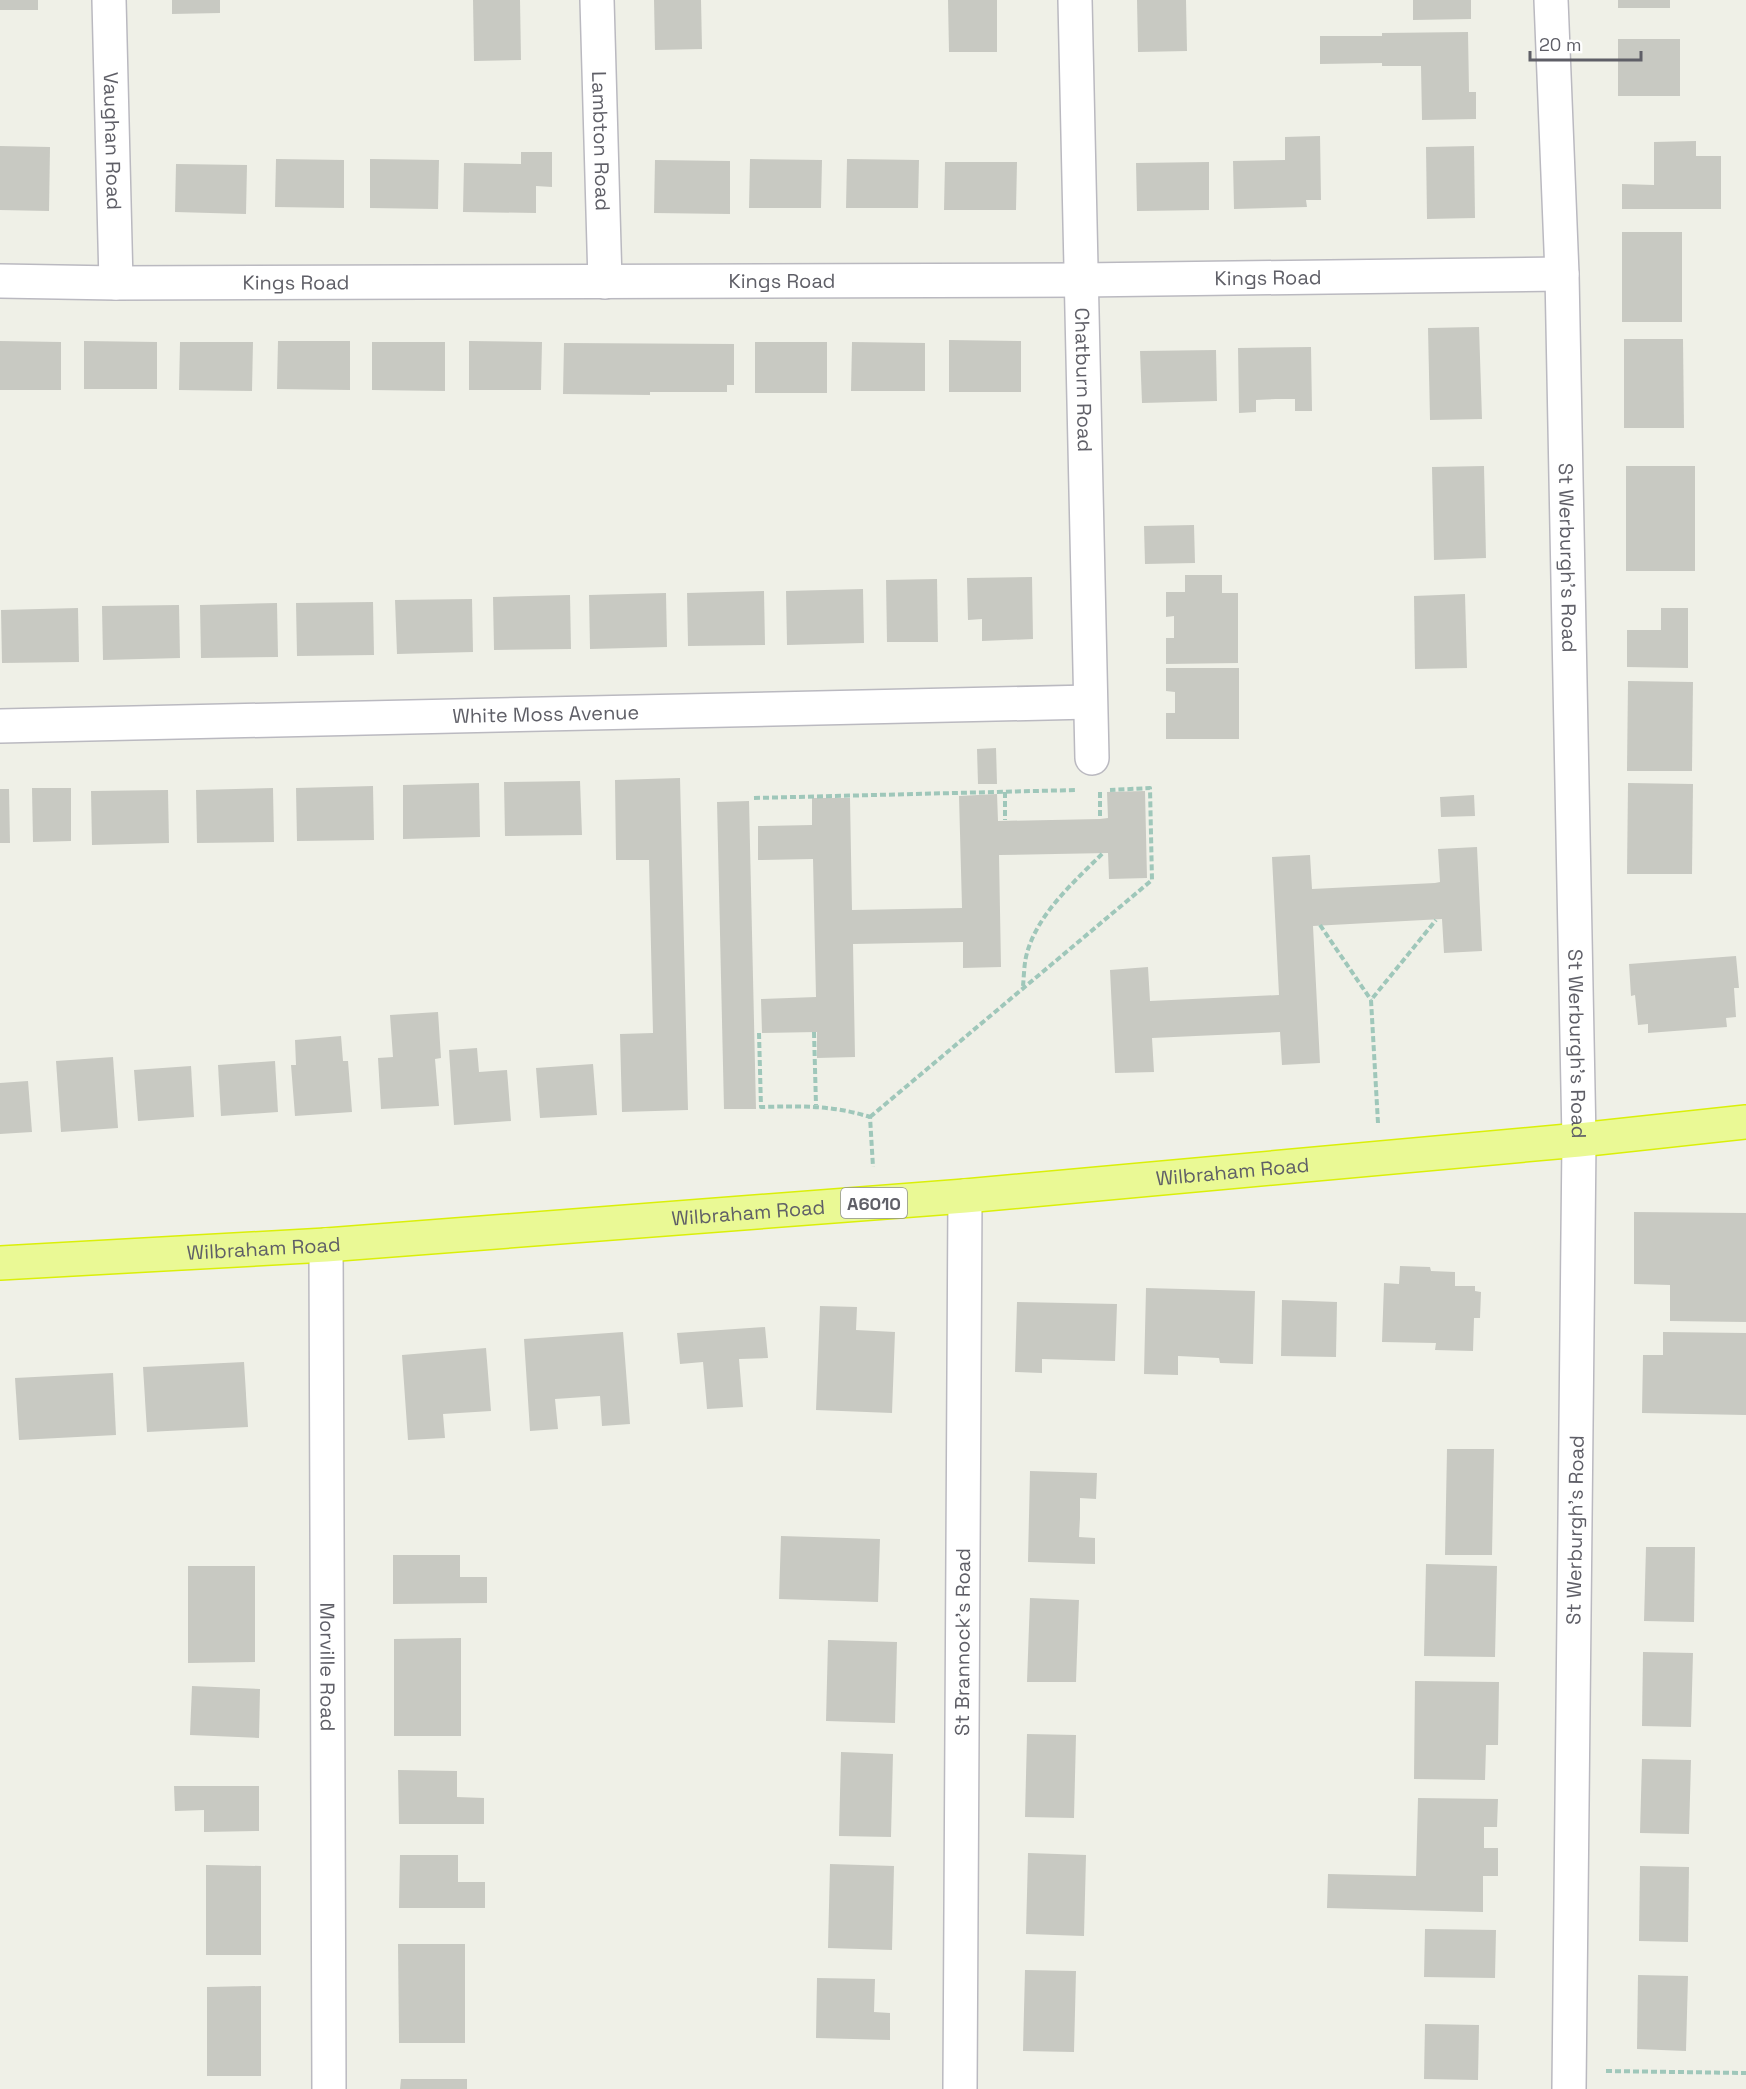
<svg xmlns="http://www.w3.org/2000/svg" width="1746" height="2089" viewBox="0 0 1746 2089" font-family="'Space Grotesk',sans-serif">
<rect width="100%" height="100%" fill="#eff0e7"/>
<g fill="#c8c9c2">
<rect x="0" y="0" width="38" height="10"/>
<path d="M172,0H220V13L172,14Z"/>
<path d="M473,0H520L521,60L474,61Z"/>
<path d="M654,0H701L702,49L655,50Z"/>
<path d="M948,0H997V52H949Z"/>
<path d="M1137,0H1186L1187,51L1138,52Z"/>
<path d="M1413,0H1471V19L1413,20Z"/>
<rect x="1618" y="0" width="52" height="8"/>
<path d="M1468,32L1469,92H1476V119L1422,120L1421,66H1382V63L1320,64V36H1382V33Z"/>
<rect x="1618" y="39" width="62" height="57"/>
<path d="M1320,136L1321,200H1306L1307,207L1234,209L1233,161L1285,160V137Z"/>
<path d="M1696,141V156H1721V209H1622V184L1654,185V142Z"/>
<path d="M0,146L50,147L49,211L0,210Z"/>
<path d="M1474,146L1475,218L1427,219L1426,147Z"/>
<path d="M521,152H552V187L536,186V213L463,212L464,163L521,164Z"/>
<path d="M276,159L344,160V208L275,207Z"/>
<path d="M370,159L439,160L438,209L370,208Z"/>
<path d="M750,159L822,160L821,208H749Z"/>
<path d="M847,159L919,160L918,208H846Z"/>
<path d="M655,160L730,161V214L654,213Z"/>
<path d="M945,162H1017L1016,210H944Z"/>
<path d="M1209,162V210L1137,211L1136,163Z"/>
<path d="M176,164L247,165L246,214L175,212Z"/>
<rect x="1622" y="232" width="60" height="90"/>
<path d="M1479,327L1482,419L1430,420L1428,328Z"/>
<path d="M1624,339H1683L1684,428H1624Z"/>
<path d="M949,340L1021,341V392H949Z"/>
<path d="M0,341L61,342V390H0Z"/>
<path d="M84,341L157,342V389H84Z"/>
<path d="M278,341H350V390L277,389Z"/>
<path d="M469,341L542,342L541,390H469Z"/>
<path d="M180,342H253L252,391L179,390Z"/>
<path d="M372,342H445V391L372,390Z"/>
<rect x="755" y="342" width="72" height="51"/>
<path d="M852,342L925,343V391H851Z"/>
<path d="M564,343L734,344V385H727V392H650V395L563,394Z"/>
<path d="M1311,347L1312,411H1295V399H1276L1256,400V412L1239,413L1238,348Z"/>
<path d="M1216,350L1217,401L1142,403L1140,351Z"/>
<path d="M1484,466L1486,558L1434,560L1432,467Z"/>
<rect x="1626" y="466" width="69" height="105"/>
<path d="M1194,525L1195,563L1145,564L1144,526Z"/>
<path d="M1185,575H1222V593H1238V663L1166,664V638H1174V616L1166,617V592H1185Z"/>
<path d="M1032,577L1033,639L982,641V619L968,620L967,578Z"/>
<path d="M937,579L938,642H887L886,580Z"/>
<path d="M863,589L864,643L787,645L786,591Z"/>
<path d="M764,591L765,645L688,646L687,593Z"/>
<path d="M666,593L667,647L590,649L589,595Z"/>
<path d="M1465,594L1467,668L1415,669L1414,596Z"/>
<path d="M570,595L571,649L494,650L493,597Z"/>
<path d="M472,599L473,652L397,654L395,600Z"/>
<path d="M373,602L374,655L297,656L296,603Z"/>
<path d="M277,603L278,657L201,658L200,605Z"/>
<path d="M179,605L180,658L103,660L102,606Z"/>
<path d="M78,608L79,662L2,663L1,610Z"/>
<path d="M1661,608H1688V668L1627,667V630H1661Z"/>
<path d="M1166,668H1239V739H1166V713H1175V692L1166,691Z"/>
<path d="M1628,681L1693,682L1692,771H1627Z"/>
<path d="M996,748L997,784H978L977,749Z"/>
<path d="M680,778L688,1110L622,1112L620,1034L653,1033L649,860H616L615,780Z"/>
<path d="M580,781L582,835L505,836L504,782Z"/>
<path d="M479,783L480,837L403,839V785Z"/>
<path d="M1628,783L1693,784L1692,874H1627Z"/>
<path d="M373,786L374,840L297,841L296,788Z"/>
<path d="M32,788H71V841L33,842Z"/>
<path d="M273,788L274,842L197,843L196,790Z"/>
<path d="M0,789H9L10,843H0Z"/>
<path d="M168,790L169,843L92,845L91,791Z"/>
<path d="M1145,791L1147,878L1109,879L1108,853L999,855L1001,967L963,968V942L853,944L855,1057L817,1058V1032L762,1033L761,999L816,997L813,859L758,860V826L812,825V798H850L852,910L962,908L959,796L997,794L998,821L1100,819L1108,818L1107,792Z"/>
<path d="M1474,795L1475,816L1441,817L1440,797Z"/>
<path d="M749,801L756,1109H724L717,802Z"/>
<path d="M1477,847L1482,951L1444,953L1442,919L1313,926L1320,1063L1282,1065L1280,1032L1152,1038L1154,1072L1115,1073L1110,970L1148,967L1150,1001L1279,995L1272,857L1310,855L1312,889L1435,883L1440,882L1438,849Z"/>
<path d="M1736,956L1739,988H1734L1736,1017L1726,1018L1727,1027L1648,1033V1024L1638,1025L1635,995L1631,996L1629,964Z"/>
<path d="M438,1012L441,1058L435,1059L439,1106L381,1109L378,1058L393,1057L390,1015Z"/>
<path d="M341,1036L343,1061H348L352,1112L295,1116L291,1065H296L295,1040Z"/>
<path d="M477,1048L479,1072L507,1070L511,1121L454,1125L449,1050Z"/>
<path d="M113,1057L118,1128L61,1132L56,1061Z"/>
<path d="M275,1061L278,1112L221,1116L218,1065Z"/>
<path d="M593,1064L597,1115L540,1118L536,1068Z"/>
<path d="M191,1066L194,1117L138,1121L134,1070Z"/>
<path d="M28,1081L32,1132L0,1134V1083Z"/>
<path d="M1634,1212L1746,1213V1322L1670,1321V1285L1634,1284Z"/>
<path d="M1400,1266L1430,1267L1431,1271L1455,1272V1286H1475V1291L1481,1292L1480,1318H1474L1473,1351L1435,1350L1436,1343L1382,1342L1384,1283L1399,1284Z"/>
<path d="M1146,1288L1255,1291L1253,1364L1220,1363L1219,1358L1178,1356V1375L1144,1374Z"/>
<path d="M1282,1300L1337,1302L1336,1357L1281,1356Z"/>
<path d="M1017,1302L1117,1304L1115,1361L1042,1359V1373L1015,1372Z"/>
<path d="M820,1306L857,1307L856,1330L895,1332L892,1413L816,1410Z"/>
<path d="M765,1327L768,1358L739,1359L743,1407L707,1409L703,1362L680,1364L677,1333Z"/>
<path d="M623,1332L630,1424L602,1426L600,1396L555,1399L558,1429L530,1431L524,1339Z"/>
<path d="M1663,1332L1746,1333V1415L1642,1413L1643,1355H1663Z"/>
<path d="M486,1348L491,1411L443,1414L445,1438L408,1440L402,1355Z"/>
<path d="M244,1362L248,1427L147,1432L143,1367Z"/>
<path d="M113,1373L116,1435L19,1440L15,1378Z"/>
<path d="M1447,1449H1494L1492,1555H1445Z"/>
<path d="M1030,1471L1097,1473L1096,1499L1080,1498V1518L1079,1537L1095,1538V1564L1028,1562Z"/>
<path d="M781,1536L880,1539L878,1602L779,1599Z"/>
<path d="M1646,1547H1695L1694,1622L1644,1621Z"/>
<path d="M393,1555H460V1577H487V1603L393,1604Z"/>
<path d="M1426,1564L1497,1566L1495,1657L1424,1656Z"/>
<path d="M188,1566H255V1662L188,1663Z"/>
<path d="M1030,1598L1079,1600L1076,1682H1027Z"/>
<path d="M461,1638V1736H394V1639Z"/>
<path d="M828,1640L897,1642L895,1723L826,1721Z"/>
<path d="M1643,1652L1693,1653L1691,1727L1642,1726Z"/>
<path d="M1415,1681L1499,1682L1498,1745H1486L1485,1780L1414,1779Z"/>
<path d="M192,1686L260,1689L259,1738L190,1735Z"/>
<path d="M1027,1734L1076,1735L1074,1818L1025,1817Z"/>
<path d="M841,1752L893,1754L891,1837L839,1836Z"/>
<path d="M1642,1759L1691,1760L1689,1834L1640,1833Z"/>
<path d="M398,1770L457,1771V1797L484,1798V1824H399Z"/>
<path d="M174,1786H259V1831L204,1832V1810L175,1811Z"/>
<path d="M1418,1798L1498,1799L1497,1827H1484V1848H1498V1876H1483V1912L1327,1908L1328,1874L1416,1876Z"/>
<path d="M1028,1853L1086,1855L1084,1936L1026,1934Z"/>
<path d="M400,1855H458V1882H485V1908H399Z"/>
<path d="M830,1864L894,1866L892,1950L828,1948Z"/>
<path d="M206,1865L261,1866V1955H206Z"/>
<path d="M1640,1866L1689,1867L1688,1942L1639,1941Z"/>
<path d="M1425,1929L1496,1930L1495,1978L1424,1977Z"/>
<path d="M398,1944H465V2043H399Z"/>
<path d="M1025,1970L1076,1971L1074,2052L1023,2051Z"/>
<path d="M1638,1975L1688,1976L1686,2051L1637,2049Z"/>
<path d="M817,1978L875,1979L874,2012L890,2013V2040L816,2038Z"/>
<path d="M261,1986V2076H207V1987Z"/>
<path d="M1425,2024L1479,2025L1478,2080L1424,2079Z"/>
<path d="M401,2079H467V2089H400Z"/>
</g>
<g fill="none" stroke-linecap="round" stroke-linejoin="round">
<defs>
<g id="minor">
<path id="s1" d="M109,0L116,283"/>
<path id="s2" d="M597,0L605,282"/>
<path id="s3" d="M1075,0L1092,758"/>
<path id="s4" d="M1551,0L1562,274L1579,1140L1569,2089"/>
<path id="s5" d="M0,281L116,283L1081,280L1562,274"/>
<path id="s6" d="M0,726L1090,702"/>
<path id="s7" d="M326,1245L329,2089"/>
<path id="s8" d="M960,2089L965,1196"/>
</g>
<g id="highway">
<path id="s9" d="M0,1263L326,1245L965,1196L1579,1140L1746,1122"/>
</g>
</defs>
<use href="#minor" stroke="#bab9c0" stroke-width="36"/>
<use href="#highway" stroke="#daef09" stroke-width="36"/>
<g stroke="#9fc7ba" stroke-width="4" stroke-dasharray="6 3" stroke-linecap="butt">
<path d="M1005,792V820"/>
<path d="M1100,792V819"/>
<path d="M754,798L1075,790"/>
<path d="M1320,925L1371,1000"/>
<path d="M1023,986C1024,976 1024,963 1027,953C1038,913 1075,881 1104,852"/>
<path d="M814,1032L816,1105"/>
<path d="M759,1033L761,1107C800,1106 832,1105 870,1117L873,1167"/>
<path d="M870,1117L1152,880L1150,788L1110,790"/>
<path d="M1378,1123L1371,1000L1436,920"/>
<path d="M1606,2071L1746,2073"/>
</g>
<use href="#minor" stroke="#fff" stroke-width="33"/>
<use href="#highway" stroke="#eaf995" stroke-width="33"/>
</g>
<g text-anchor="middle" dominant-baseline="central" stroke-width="5" stroke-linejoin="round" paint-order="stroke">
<rect fill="#fff" stroke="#8f8f95" stroke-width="1.5" x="841" y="1188" width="66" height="30" rx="4.5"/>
<g font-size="18" font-weight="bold" fill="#5f5f67">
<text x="874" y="1203">A6010</text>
</g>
<g font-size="20" fill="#5f5f67" stroke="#fff">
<text stroke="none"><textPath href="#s1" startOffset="141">Vaughan Road</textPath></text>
<text stroke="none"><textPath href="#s2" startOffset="141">Lambton Road</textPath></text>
<text stroke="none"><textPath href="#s5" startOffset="1268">Kings Road</textPath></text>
<text stroke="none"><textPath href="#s5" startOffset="782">Kings Road</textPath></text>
<text stroke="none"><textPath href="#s5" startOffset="296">Kings Road</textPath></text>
<text stroke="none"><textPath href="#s3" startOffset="380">Chatburn Road</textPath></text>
<text stroke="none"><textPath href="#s4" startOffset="558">St Werburgh's Road</textPath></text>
<text stroke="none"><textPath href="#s6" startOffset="546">White Moss Avenue</textPath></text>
<text stroke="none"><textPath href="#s4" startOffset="1044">St Werburgh's Road</textPath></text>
<text stroke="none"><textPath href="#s9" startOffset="1236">Wilbraham Road</textPath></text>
<text stroke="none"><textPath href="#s9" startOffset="750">Wilbraham Road</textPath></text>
<text stroke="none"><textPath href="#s9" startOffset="264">Wilbraham Road</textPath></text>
<text transform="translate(1575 1530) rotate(-89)">St Werburgh's Road</text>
<text stroke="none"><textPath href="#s8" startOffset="447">St Brannock's Road</textPath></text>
<text stroke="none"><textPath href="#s7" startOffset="422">Morville Road</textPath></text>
</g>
</g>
<path d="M1530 51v9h111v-9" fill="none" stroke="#5f5f67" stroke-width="3"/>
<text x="1539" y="51" font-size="18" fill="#5f5f67" stroke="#ffffff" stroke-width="4.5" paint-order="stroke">20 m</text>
</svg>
